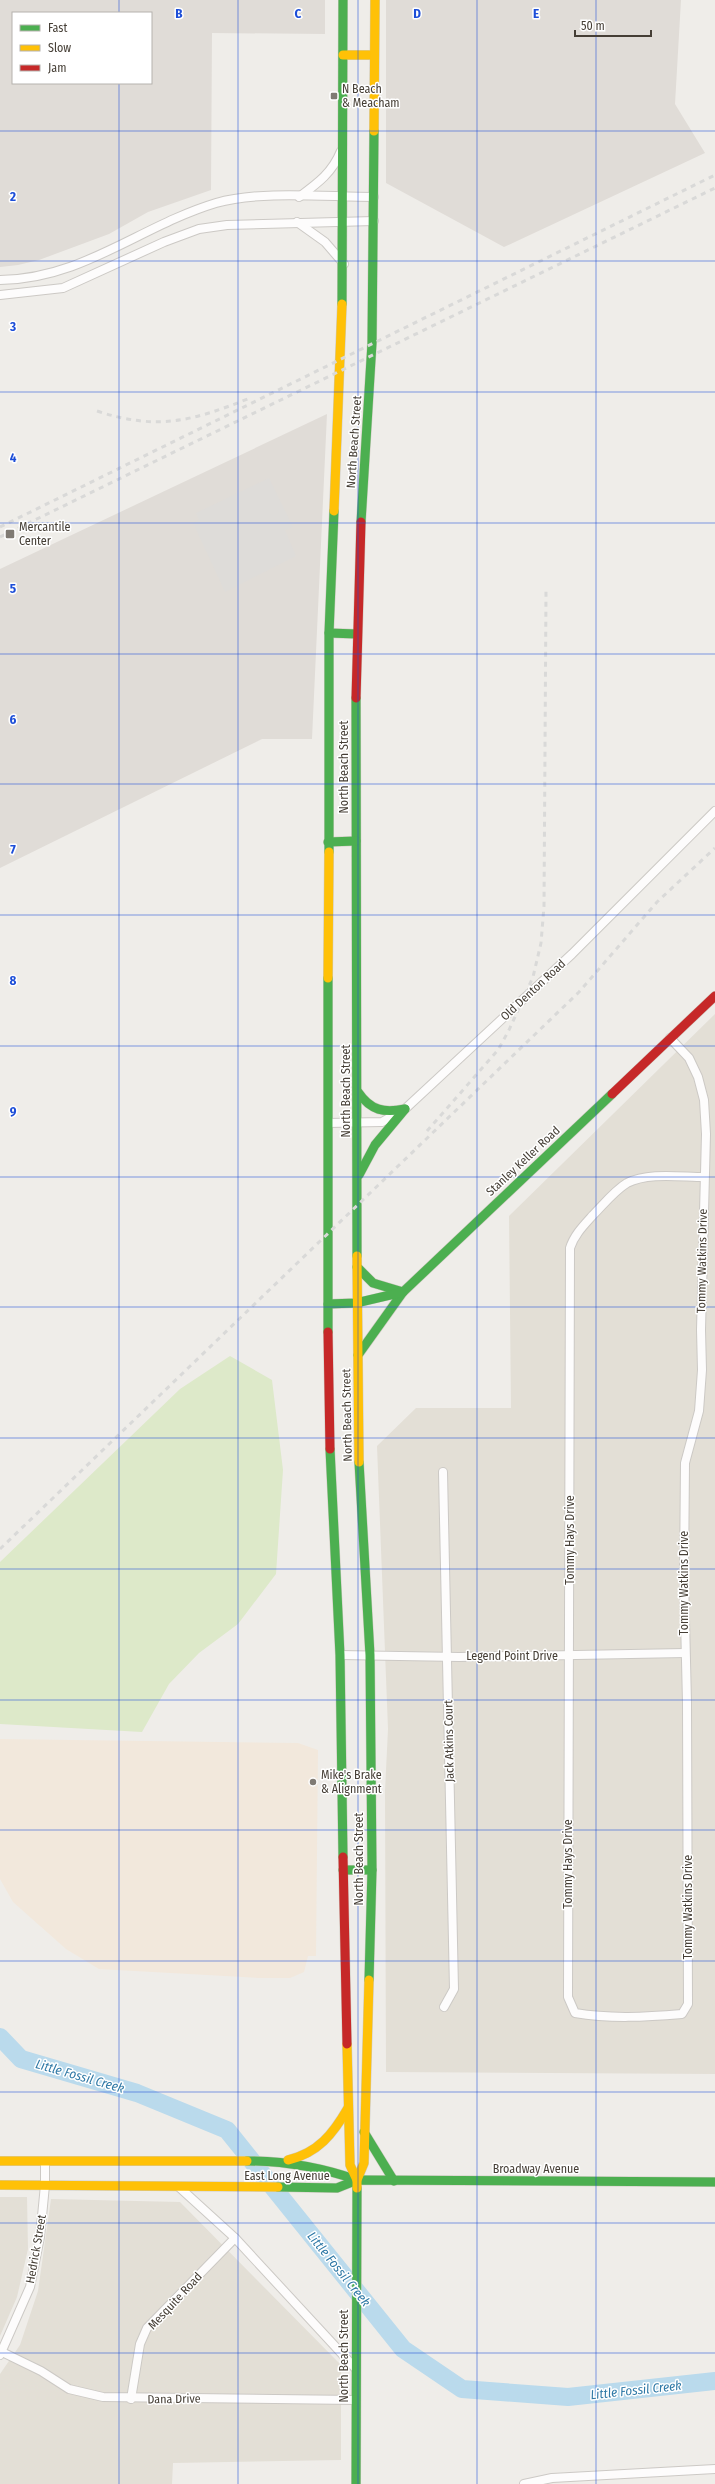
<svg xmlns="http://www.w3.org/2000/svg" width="715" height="2484" viewBox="0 0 715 2484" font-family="'Fira Sans Condensed',sans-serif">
<rect width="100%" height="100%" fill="#efede9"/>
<g fill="#e3dfd6">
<path d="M715,1014V2074L386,2072L385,1791L388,1729L377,1446L416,1408H511L509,1216Z"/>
<path d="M0,2197H27L28,2249L17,2297L0,2336Z"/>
<path d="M51,2199L180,2202L341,2365V2460L173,2463L172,2484H0V2374L20,2345L38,2291Z"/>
</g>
<path fill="#f2e8dc" d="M0,1739L298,1743L318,1750L316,1956H308L304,1972L290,1978H259L99,1969L66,1949L13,1902L0,1879Z"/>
<g fill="#e0dcd7" fill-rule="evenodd">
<path d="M0,0H325V34L212,33L211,190L148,212L109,234L39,260L18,265L0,267ZM13,13H151V83H13Z"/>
<path d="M386,0H681L675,104L705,153L504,247L386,183Z"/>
<path d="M327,414L312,739H262L0,868V569Z"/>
</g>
<path fill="#dde9c9" d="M230,1356L272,1380L283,1470L276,1574L238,1624L199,1653L169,1684L142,1732L0,1724V1562L180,1389Z"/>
<path fill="#dedcd9" d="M269,478L293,527L285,530L296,556L225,592L193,523L199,520L196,513Z"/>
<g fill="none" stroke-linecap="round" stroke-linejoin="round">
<path stroke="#badaec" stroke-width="18" d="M0,2037L21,2059L137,2093L227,2130L403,2349L462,2389L568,2397L715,2381"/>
<defs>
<g id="street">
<path d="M299,197C318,183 332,173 341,151"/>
<path d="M297,222L325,242L344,264"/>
<path d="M0,280C83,279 140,226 216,203C262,190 326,197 374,197"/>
<path d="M0,295L63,288L164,242L199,229L227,225L374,221"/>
<path d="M670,1038L689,1058L698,1077L704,1100L706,1134L701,1330L702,1370L699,1411L685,1463L684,1577L687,1703L688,2004L682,2014C646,2017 610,2019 575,2013L568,1997L570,1248C574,1235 584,1225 593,1215C603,1205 614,1191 627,1183C648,1172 681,1177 704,1177"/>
<path d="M328,1123L382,1122L405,1109L572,954L715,811"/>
<path d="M443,1472L454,1989L444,2007"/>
<path d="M340,1655L459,1657L685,1653"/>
<path d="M179,2187L235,2238L356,2369"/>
<path d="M2,2352L41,2371L69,2389L103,2397L356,2400"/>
<path d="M0,2355L30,2287L40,2237L45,2185V2161"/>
<path d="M131,2399L140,2344L147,2328L235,2238"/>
<path d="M524,2484L552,2478L715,2469"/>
</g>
<g id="fast">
<path d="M342,304L343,0"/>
<path d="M361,522L372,343L374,131"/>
<path d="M329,633L357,634"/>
<path d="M356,698L357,1256"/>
<path d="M328,842L356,841"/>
<path d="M329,852V633L334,511"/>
<path d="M358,1092C371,1111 384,1113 405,1109"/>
<path d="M359,1175L375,1145L405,1109"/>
<path d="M357,1267L373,1283L403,1292L358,1355"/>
<path d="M328,1304L356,1303L403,1292L612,1094"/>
<path d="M328,1332V978"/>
<path d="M330,1449L340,1655L343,1857"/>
<path d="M359,1462L370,1655L372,1870L369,1980"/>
<path d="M343,1870H372"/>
<path d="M364,2132L394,2181"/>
<path d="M247,2161C286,2161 320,2167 357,2180"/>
<path d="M278,2187L337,2188L357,2180L715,2182"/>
<path d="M356,2484L357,2188"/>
</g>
<g id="slow">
<path d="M343,55H374"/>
<path d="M374,131L375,0"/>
<path d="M334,511L342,304"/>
<path d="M328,978L329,852"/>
<path d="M357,1256L359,1462"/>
<path d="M347,2044L350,2165L357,2180"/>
<path d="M288,2160C318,2153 333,2134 348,2108"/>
<path d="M0,2161H247"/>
<path d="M0,2185L278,2187"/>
<path d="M357,2188V2180L364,2163L369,1980"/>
</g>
<g id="jam">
<path d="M356,698L361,522"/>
<path d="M612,1094L715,996"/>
<path d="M328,1332L330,1449"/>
<path d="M343,1857L347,2044"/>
</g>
</defs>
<use href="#street" stroke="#ccc9c5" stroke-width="10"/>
<use href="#fast" stroke="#cecac0" stroke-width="10"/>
<use href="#slow" stroke="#cecac0" stroke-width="10"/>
<use href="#jam" stroke="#cecac0" stroke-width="10"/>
<use href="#street" stroke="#fdfcfc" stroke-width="8"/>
<use href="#fast" stroke="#4caf50" stroke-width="9"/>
<use href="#slow" stroke="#ffc107" stroke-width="9"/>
<use href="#jam" stroke="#c62828" stroke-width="9"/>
<g stroke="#d9d9d8" stroke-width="3" stroke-dasharray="5 5" stroke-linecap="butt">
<path d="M97,411C157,431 193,421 250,398"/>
<path d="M0,527L715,175"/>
<path d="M0,537L715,188"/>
<path d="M427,1131L498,1050L509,1030L533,977L541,943L544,906L546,591"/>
<path d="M0,1549L579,992L657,902L715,848"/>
</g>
</g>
<path fill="none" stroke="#1d4ed8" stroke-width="1" stroke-opacity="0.55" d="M119,0V13M238,0V2484M358,0V2484M477,0V2484M596,0V2484M119,83V2484M0,131H715M0,261H715M0,392H715M0,523H715M0,654H715M0,784H715M0,915H715M0,1046H715M0,1177H715M0,1307H715M0,1438H715M0,1569H715M0,1700H715M0,1830H715M0,1961H715M0,2092H715M0,2223H715M0,2353H715"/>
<g fill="#807b74" stroke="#fff" stroke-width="1.5">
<rect x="330" y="92" width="8" height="8" rx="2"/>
<rect x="5" y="529" width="10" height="10" rx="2"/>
<circle cx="313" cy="1782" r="4"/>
</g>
<g text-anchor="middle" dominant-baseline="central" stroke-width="3" stroke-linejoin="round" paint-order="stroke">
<g font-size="12" fill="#453e35" stroke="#fff" text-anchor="start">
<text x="342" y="89">N Beach<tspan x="342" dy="14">&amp; Meacham</tspan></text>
<text x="19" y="527">Mercantile<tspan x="19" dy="14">Center</tspan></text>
<text x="321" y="1775">Mike's Brake<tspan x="321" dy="14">&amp; Alignment</tspan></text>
</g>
<g font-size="12" fill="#453e35" stroke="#fff">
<text transform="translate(354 442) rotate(-86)">North Beach Street</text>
<text transform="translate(344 767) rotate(-90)">North Beach Street</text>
<text transform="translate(533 990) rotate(-43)">Old Denton Road</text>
<text transform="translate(346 1091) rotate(-90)">North Beach Street</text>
<text transform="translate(523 1161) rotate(-43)">Stanley Keller Road</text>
<text transform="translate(702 1261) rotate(-89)">Tommy Watkins Drive</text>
<text transform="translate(347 1415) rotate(-91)">North Beach Street</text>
<text transform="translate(570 1540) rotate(-90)">Tommy Hays Drive</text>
<text transform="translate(684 1583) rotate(-90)">Tommy Watkins Drive</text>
<text x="512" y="1656">Legend Point Drive</text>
<text transform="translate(449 1741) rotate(-91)">Jack Atkins Court</text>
<text transform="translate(359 1859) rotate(-90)">North Beach Street</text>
<text transform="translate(568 1864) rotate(-90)">Tommy Hays Drive</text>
<text transform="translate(688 1907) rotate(-90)">Tommy Watkins Drive</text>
<text x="536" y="2169">Broadway Avenue</text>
<text x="287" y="2176">East Long Avenue</text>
<text transform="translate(36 2249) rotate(-80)">Hedrick Street</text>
<text transform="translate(175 2301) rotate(-47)">Mesquite Road</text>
<text transform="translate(344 2356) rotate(-90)">North Beach Street</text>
<text transform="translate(174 2399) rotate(-1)">Dana Drive</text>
</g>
<g font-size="13" font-style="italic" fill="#2f79a6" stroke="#fff">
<text transform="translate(80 2076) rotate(16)">Little Fossil Creek</text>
<text transform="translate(339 2269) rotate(51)">Little Fossil Creek</text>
<text transform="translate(636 2390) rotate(-6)">Little Fossil Creek</text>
</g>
</g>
<g font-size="13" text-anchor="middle" font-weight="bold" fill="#1d4ed8" stroke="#fff" stroke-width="3" stroke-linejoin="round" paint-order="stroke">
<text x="179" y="18">B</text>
<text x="298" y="18">C</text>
<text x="417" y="18">D</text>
<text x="536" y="18">E</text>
<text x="13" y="201">2</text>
<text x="13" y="331">3</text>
<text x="13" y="462">4</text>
<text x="13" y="593">5</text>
<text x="13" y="724">6</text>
<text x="13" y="854">7</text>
<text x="13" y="985">8</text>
<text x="13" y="1116">9</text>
</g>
<rect x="12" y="12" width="140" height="72" fill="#ffffff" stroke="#b5b2ae"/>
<rect x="20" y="25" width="20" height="6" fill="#4caf50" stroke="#b5b2ae"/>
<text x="48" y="32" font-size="12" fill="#453e35">Fast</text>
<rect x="20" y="45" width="20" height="6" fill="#ffc107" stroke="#b5b2ae"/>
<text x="48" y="52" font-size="12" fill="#453e35">Slow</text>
<rect x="20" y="65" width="20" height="6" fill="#c62828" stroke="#b5b2ae"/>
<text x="48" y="72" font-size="12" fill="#453e35">Jam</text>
<path d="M575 30v6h76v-6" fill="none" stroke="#453e35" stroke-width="2"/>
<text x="581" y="30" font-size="12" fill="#453e35" stroke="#ffffff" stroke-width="3" paint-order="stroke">50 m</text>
</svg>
